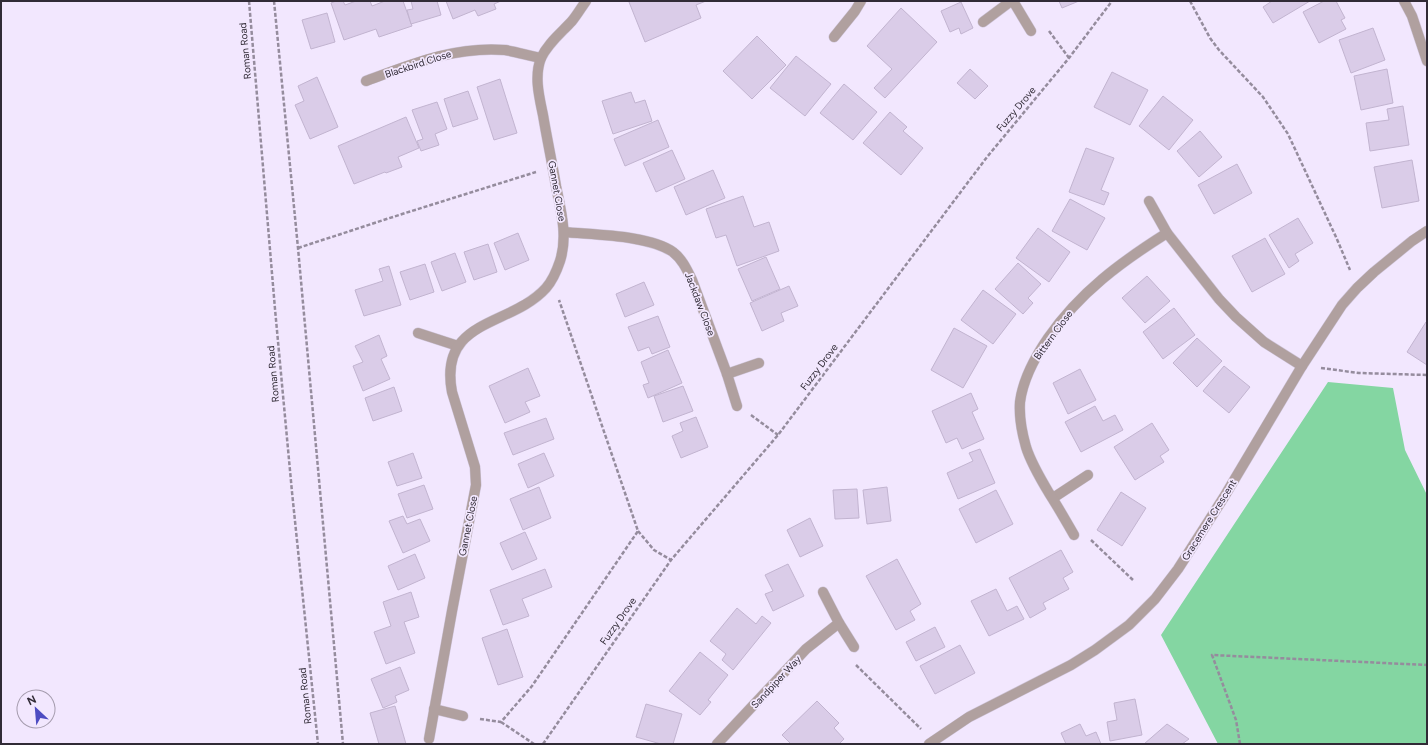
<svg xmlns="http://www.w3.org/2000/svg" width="1428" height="745" viewBox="0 0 1428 745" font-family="Figtree,sans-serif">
<rect width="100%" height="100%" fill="#f2e7fe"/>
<path fill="#84d6a2" d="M1328,382L1393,388L1405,450L1427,495V744H1218L1161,635Z"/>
<g fill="#dacce8" stroke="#c2b4d0">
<path d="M336,1H343L345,5L356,1H370L372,6L385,1H403L412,26L379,37L376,29L344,40L331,3Z"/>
<path d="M411,1H437L441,15L411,24L407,10L413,9Z"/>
<path d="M446,1H501L494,4L496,9L478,16L475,10L453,19Z"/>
<path d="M631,1H706L696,5L701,18L645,42L629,2Z"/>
<path d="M1059,1H1079L1062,8Z"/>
<path d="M1272,1H1310L1273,23L1263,7Z"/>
<path d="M1324,1H1336L1345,18L1341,20L1346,29L1319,43L1303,12Z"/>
<path d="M961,2L973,28L961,34L959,28L950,32L941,11Z"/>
<path d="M901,8L937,42L885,98L874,88L892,69L867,46Z"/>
<path d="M327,13L335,42L311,49L302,20Z"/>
<path d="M1373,28L1385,60L1351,73L1339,40Z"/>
<path d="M757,36L786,65L752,99L723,71Z"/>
<path d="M796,56L831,84L805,116L770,88Z"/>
<path d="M970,69L988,86L975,99L957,83Z"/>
<path d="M1387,69L1393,103L1361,110L1354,76Z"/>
<path d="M1112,72L1148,90L1130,125L1094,107Z"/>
<path d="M317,77L338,127L310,139L295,105L304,101L298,86Z"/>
<path d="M500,79L517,133L494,140L477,87Z"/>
<path d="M844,84L877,112L853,140L820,113Z"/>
<path d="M468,91L478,119L453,127L444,99Z"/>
<path d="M631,92L635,103L645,100L652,121L613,134L602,101Z"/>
<path d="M1163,96L1193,120L1169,150L1139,126Z"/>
<path d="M437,102L447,129L435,134L439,145L421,151L417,141L423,139L412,110Z"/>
<path d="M1403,106L1409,145L1370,151L1366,123L1389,120L1387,109Z"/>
<path d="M890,112L907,127L903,131L923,148L901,175L863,143Z"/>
<path d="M406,117L419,148L398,157L402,167L386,173L385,172L354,184L338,146Z"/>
<path d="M658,120L669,147L625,166L614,139Z"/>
<path d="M1200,131L1222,157L1199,177L1177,151Z"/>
<path d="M1086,148L1114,158L1101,190L1109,193L1104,205L1069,192Z"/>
<path d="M672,150L685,179L656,192L643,163Z"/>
<path d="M1412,160L1419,201L1382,208L1374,167Z"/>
<path d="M1237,164L1252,193L1214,214L1198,185Z"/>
<path d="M713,170L725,198L686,215L674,187Z"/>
<path d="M743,196L754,227L769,222L779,251L737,266L726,235L716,238L706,209Z"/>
<path d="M1070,199L1105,218L1087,250L1052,231Z"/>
<path d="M1298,218L1313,243L1295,254L1299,261L1289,268L1269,235Z"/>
<path d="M1038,228L1070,252L1049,282L1016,258Z"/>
<path d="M518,233L529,260L505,270L494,243Z"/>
<path d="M1265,238L1285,274L1252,292L1232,256Z"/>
<path d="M488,244L497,272L474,280L464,252Z"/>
<path d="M455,253L466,282L442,291L431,262Z"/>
<path d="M766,257L780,289L752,301L738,269Z"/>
<path d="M1018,263L1041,284L1028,298L1033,303L1023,314L995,289Z"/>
<path d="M425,264L434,292L410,300L400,272Z"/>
<path d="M389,266L401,305L364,316L355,290L383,281L379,269Z"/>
<path d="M1147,276L1170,301L1145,323L1122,298Z"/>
<path d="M644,282L654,305L625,317L616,294Z"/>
<path d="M789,286L798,306L781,313L784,321L762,331L750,303Z"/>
<path d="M983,290L1016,314L993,344L961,320Z"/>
<path d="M1174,308L1195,335L1163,359L1143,332Z"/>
<path d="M658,316L670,347L652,354L649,347L638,351L628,327Z"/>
<path d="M1426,322L1427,323V365L1407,352Z"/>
<path d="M954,328L987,346L963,388L931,370Z"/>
<path d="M379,335L387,356L381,359L390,379L363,391L353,366L363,362L355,346Z"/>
<path d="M1197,338L1222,361L1197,387L1173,363Z"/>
<path d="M668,350L682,383L648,398L643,385L649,383L641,362Z"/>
<path d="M1224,366L1250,387L1229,413L1203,391Z"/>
<path d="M528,368L540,396L525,402L530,412L505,423L489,386Z"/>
<path d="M1080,369L1096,400L1068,414L1053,383Z"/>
<path d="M683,386L693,411L663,422L654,396Z"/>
<path d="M394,387L402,411L373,421L365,398Z"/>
<path d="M971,393L978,409L972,412L984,439L962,449L957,438L946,443L932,411Z"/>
<path d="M1095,406L1103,421L1115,415L1123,430L1081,452L1065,422Z"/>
<path d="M696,417L708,447L681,458L672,436L683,431L680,423Z"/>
<path d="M546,418L554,439L513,455L504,433Z"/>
<path d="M1152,423L1169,450L1160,456L1164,462L1135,480L1114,447Z"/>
<path d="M980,449L995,483L958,499L947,473L973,461L969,453Z"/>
<path d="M413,453L422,478L397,486L388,462Z"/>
<path d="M544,453L554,476L528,488L518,464Z"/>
<path d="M424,485L433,509L407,518L398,494Z"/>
<path d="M539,487L551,518L523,530L510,499Z"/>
<path d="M887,487L891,521L867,524L863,490Z"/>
<path d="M857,489L859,518L835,519L833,490Z"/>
<path d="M996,490L1013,524L976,543L959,509Z"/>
<path d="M1121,492L1146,508L1122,546L1097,530Z"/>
<path d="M403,516L407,524L420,519L430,541L403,553L389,521Z"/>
<path d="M810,518L823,546L800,557L787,530Z"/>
<path d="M525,532L537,559L512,570L500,543Z"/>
<path d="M1061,550L1073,572L1063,578L1069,589L1043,603L1046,609L1030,618L1009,578Z"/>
<path d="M415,554L425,578L398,590L388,566Z"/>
<path d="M897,559L921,604L910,611L915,620L896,630L866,576Z"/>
<path d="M788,564L804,596L773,611L765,594L773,591L765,575Z"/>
<path d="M545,569L552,587L522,599L529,616L503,625L490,590Z"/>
<path d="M996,589L1007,611L1017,606L1024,619L989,636L971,601Z"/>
<path d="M411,592L419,617L404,622L415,653L386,664L374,632L391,626L383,602Z"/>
<path d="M737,608L756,624L762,616L771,623L733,670L722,660L726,654L710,641Z"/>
<path d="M935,627L945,647L916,661L906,642Z"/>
<path d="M507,629L523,677L498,685L482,638Z"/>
<path d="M960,645L975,673L935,694L920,666Z"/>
<path d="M700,652L728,675L708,700L711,702L700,715L669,691Z"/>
<path d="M400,667L409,690L395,696L397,702L383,708L371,679Z"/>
<path d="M1135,699L1142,735L1110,741L1107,722L1117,720L1114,703Z"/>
<path d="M817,701L839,723L834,728L844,739L839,744H791L782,735Z"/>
<path d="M646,704L682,714L673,744H661L636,737Z"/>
<path d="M395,706L406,744H379L370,713Z"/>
<path d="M1080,724L1086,736L1096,732L1101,744H1066L1061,733Z"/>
<path d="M1167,724L1189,739L1182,744H1144Z"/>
</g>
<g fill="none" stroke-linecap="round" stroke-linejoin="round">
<defs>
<g id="minor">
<path d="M1013,1L1031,31"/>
<path d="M1404,1L1412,16L1427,61"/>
<path d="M983,22L1011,1"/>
<path d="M834,37L855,11L861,1"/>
<path d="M366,81C412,64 455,46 505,50C517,52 530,56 541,58"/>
<path d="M1149,201L1167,233L1219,299L1236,317L1264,342L1302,366"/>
<path d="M564,232C594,235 649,235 673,252C683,260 687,270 692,280L727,374L737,406"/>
<path d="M418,333L458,346"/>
<path d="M727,374L759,363"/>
<path d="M1053,498L1088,475"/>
<path d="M1074,535C1066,521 1058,507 1049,493C1040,478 1031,463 1026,447C1022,433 1019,417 1020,402C1023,379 1035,357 1048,338C1080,292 1121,262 1167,233"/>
<path d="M823,592L839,623L854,647"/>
<path d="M434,709L463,716"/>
<path d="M429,739L452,611L476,485L475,467L452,392C438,318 511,327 546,288C553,280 557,270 560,261C568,236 561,211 556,186C552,162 547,139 543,115C539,96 534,76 541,58C548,43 561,33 572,21C577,15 581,8 586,1"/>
<path d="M717,744L806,649L839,623"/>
<path d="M929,744L969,717L1071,665L1095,650L1129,625L1155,599L1178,569L1224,497L1302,366L1342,305L1357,288L1374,272L1412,241L1427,231"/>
</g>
</defs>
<use href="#minor" stroke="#cfc5da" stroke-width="11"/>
<g stroke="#958c9d" stroke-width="2.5" stroke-dasharray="4 2" stroke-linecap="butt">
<path d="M249,1L275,309L292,492L318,744"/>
<path d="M274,1L298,248L343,744"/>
<path d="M1190,1L1210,38L1219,50L1263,97L1288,134L1336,237L1350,270"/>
<path d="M1049,31L1069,58"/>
<path d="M298,248L399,215L536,172"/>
<path d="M1321,368L1359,373L1427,375"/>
<path d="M751,415L778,435"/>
<path d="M638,531L654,550L671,560"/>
<path d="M1091,540L1134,581"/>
<path d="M856,665L921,729"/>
<path d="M480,719L501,722L532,686L638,531L559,300"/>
<path d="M501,722L534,744"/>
<path d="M543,744L671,560L778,435L987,157L1069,58L1112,1"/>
<path d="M1240,744L1236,720L1212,655L1427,665"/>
</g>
<use href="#minor" stroke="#b0a09f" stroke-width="10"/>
</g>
<g text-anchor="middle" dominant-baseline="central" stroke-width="3.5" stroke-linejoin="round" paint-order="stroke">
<g font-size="10" fill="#312b36" stroke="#f2e7fe">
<text transform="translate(245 51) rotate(-95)">Roman Road</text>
<text transform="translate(418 64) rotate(-18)">Blackbird Close</text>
<text transform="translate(1016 109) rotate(-50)">Fuzzy Drove</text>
<text transform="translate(557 191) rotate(80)">Gannet Close</text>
<text transform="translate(700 304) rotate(69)">Jackdaw Close</text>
<text transform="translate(1053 335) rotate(-54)">Bittern Close</text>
<text transform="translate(819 367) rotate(-53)">Fuzzy Drove</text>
<text transform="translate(273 374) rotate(-95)">Roman Road</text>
<text transform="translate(1209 520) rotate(-58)">Gracemere Crescent</text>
<text transform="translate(468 526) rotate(-79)">Gannet Close</text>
<text transform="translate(618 621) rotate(-55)">Fuzzy Drove</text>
<text transform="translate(776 682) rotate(-47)">Sandpiper Way</text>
<text transform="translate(305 696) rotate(-96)">Roman Road</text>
</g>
</g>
<rect width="1428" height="745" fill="none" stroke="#312b36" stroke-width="4"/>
<g transform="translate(36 709) rotate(334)"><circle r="19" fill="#f2e7fe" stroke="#a59cae"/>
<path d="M0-3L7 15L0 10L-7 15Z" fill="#4d4bc2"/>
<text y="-6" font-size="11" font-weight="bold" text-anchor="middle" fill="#312b36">N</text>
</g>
</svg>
